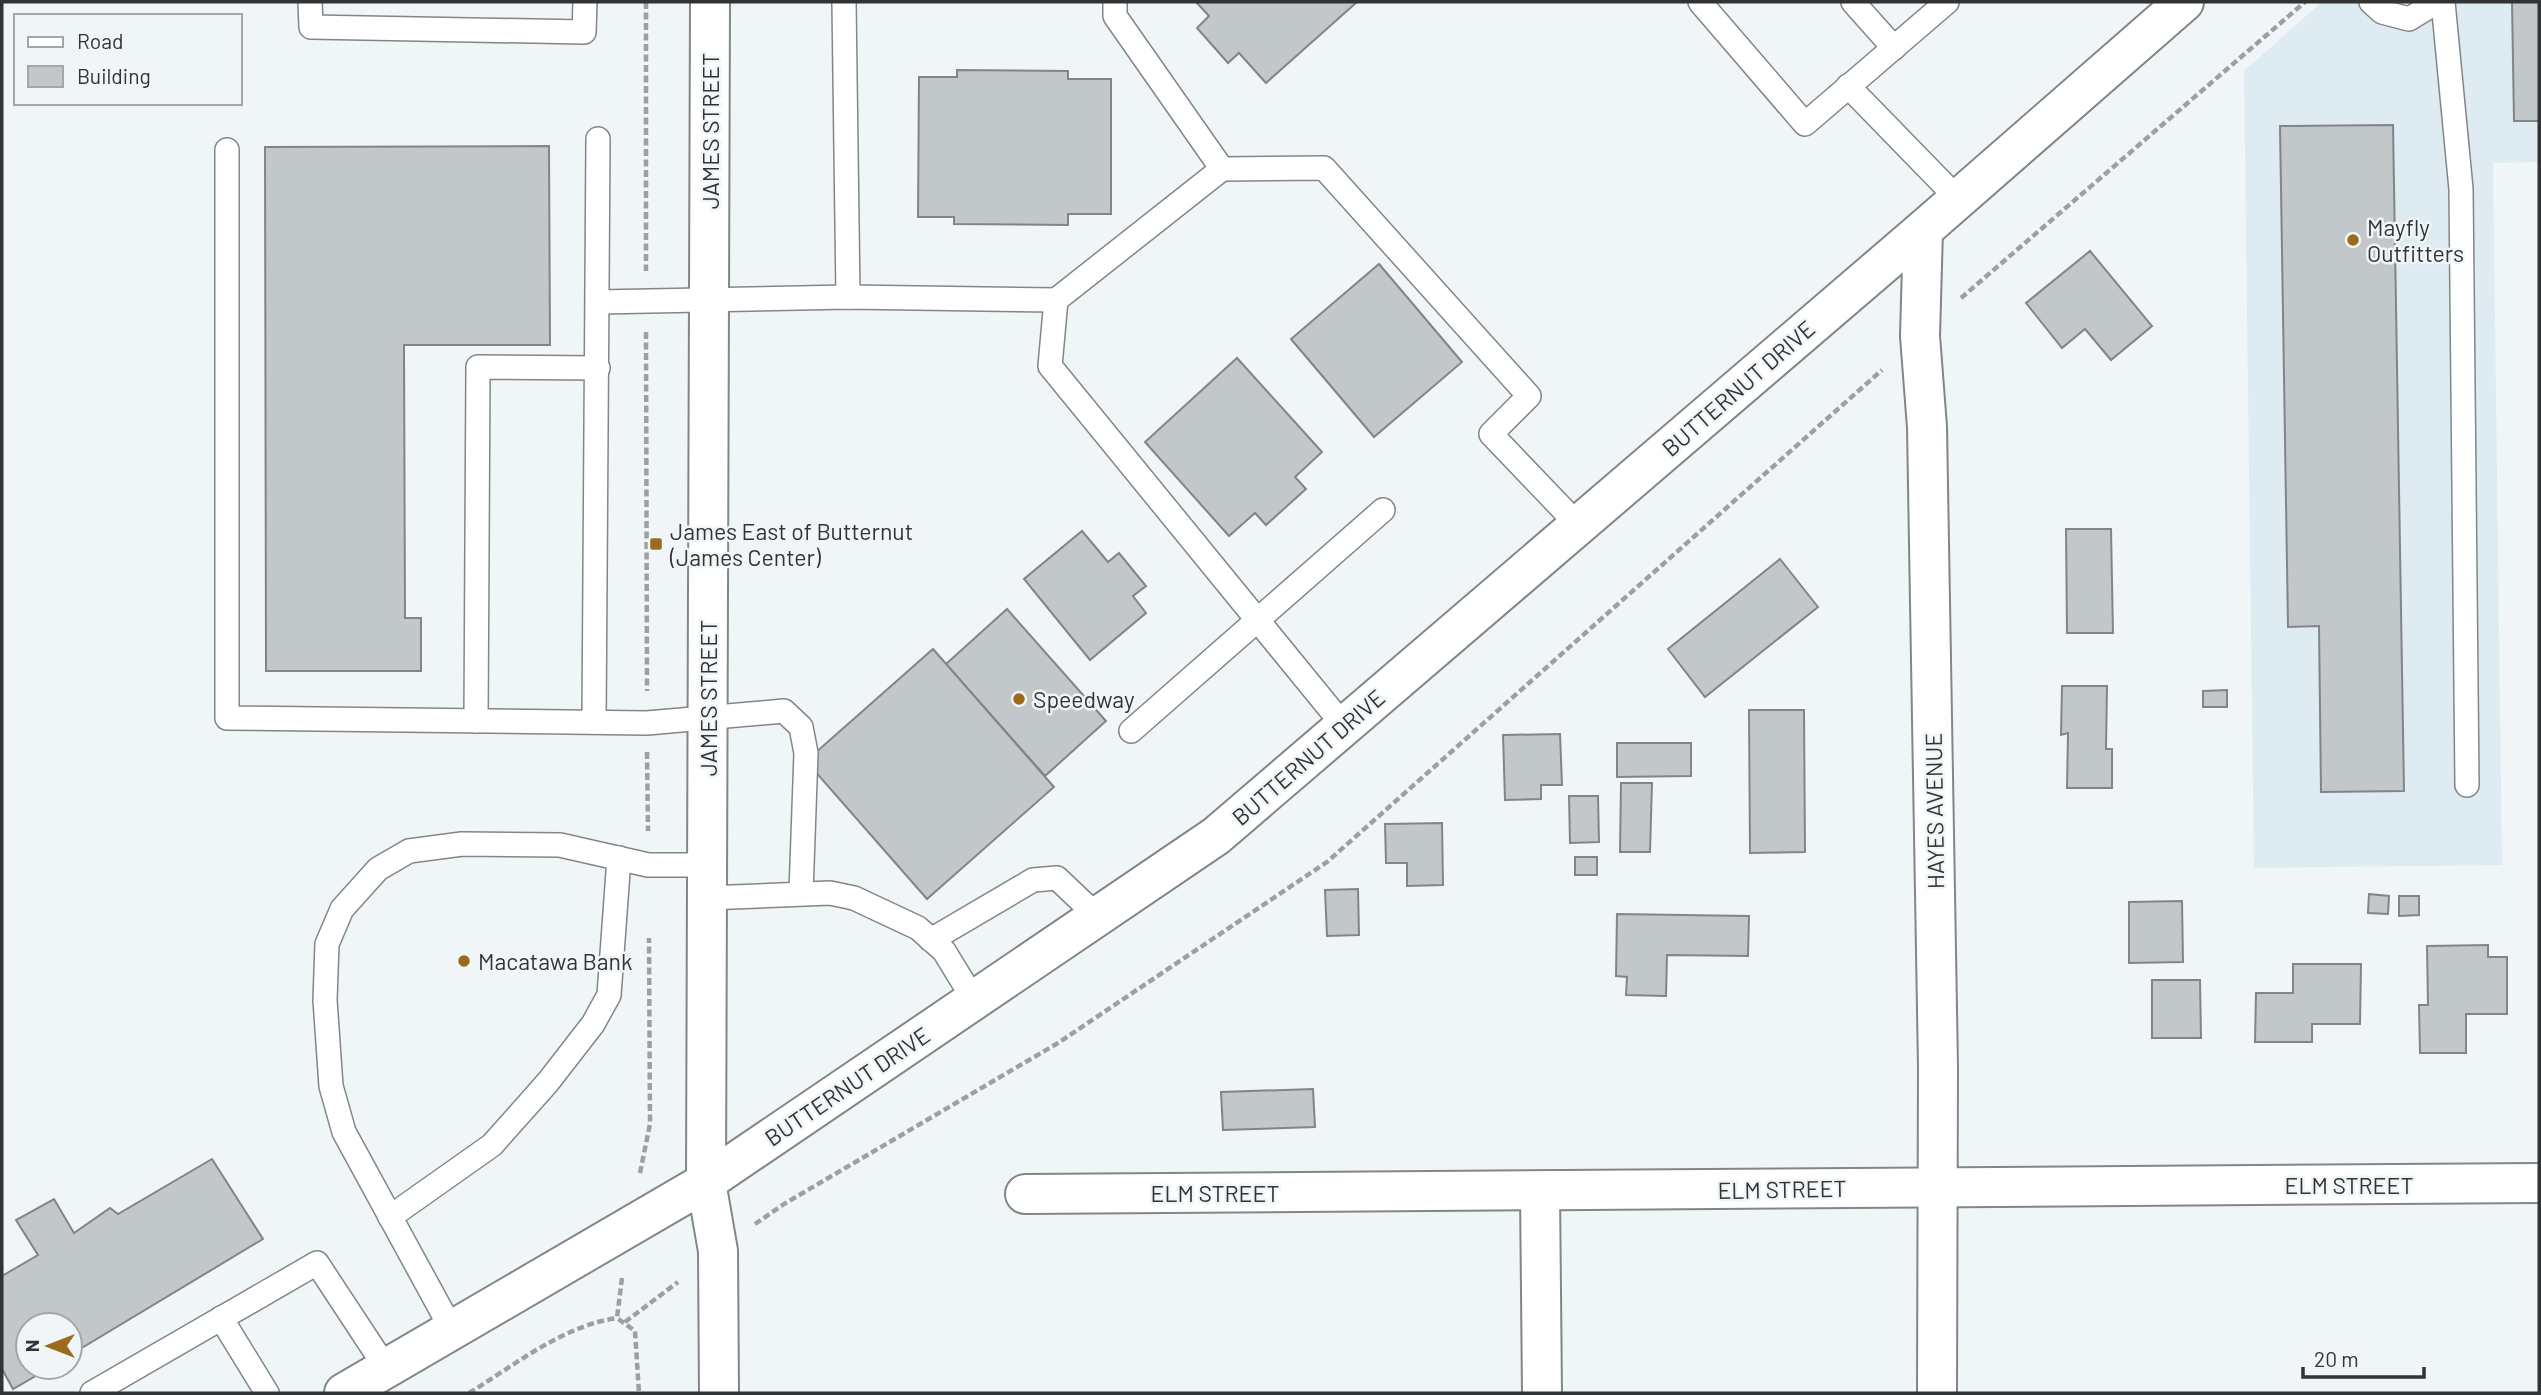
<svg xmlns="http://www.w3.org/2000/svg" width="2541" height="1395" viewBox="0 0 2541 1395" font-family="Barlow,sans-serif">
<rect width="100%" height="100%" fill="#f0f5f7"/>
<path fill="#deebf1" d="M2322,2H2539V162L2493,163L2502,865L2254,868L2244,71Z"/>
<g fill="#c2c7c9" stroke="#818587" stroke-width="2">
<path d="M1196,2H1357L1266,83L1239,53L1228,63L1197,28L1209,16Z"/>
<path d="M2512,2H2539V121H2514Z"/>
<path d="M957,70L1068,71V79H1111V214H1068V225L954,224V217H918L919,77H957Z"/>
<path d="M2393,125L2404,791L2321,792L2319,626L2288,627L2280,126Z"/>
<path d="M549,146L550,345H404L405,618H421V671H266L265,147Z"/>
<path d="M2090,251L2152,326L2111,360L2085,329L2062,348L2026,303Z"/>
<path d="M1379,264L1462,362L1374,437L1291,339Z"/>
<path d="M1237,358L1322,452L1295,477L1306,489L1266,525L1255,513L1229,536L1145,442Z"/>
<path d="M2066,529H2111L2113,633H2067Z"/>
<path d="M1082,531L1108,562L1119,553L1146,586L1133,596L1146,613L1090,660L1024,579Z"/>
<path d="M1780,559L1818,607L1705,697L1668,649Z"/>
<path d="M1007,609L1106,721L1045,776L946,664Z"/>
<path d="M933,649L1054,787L927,899L806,761Z"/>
<path d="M2062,686H2107L2106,749H2112V788H2067L2068,733L2061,735Z"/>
<path d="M2227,690V707H2203V691Z"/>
<path d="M1749,710H1804L1805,852L1750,853Z"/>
<path d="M1560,734L1562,785H1541V799L1505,800L1503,735Z"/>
<path d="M1617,743H1691V776L1617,777Z"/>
<path d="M1621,783H1652L1650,852H1620Z"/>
<path d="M1569,796H1598L1599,842L1570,843Z"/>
<path d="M1442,823L1443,885L1407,886V863H1386L1385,824Z"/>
<rect x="1575" y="857" width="22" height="18"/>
<path d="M1358,889L1359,935L1327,936L1325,890Z"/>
<path d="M2369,894L2389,896L2388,914L2368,913Z"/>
<path d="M2399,896H2419V915L2399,916Z"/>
<path d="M2182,901L2183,962L2129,963V902Z"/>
<path d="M1617,914L1749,916L1748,956L1667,955L1666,996L1626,995L1627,977L1616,976Z"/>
<path d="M2488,945V957H2507V1014H2466V1053H2420L2419,1005H2428L2427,946Z"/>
<path d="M2293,964H2361L2360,1024H2312V1042H2255L2256,993H2293Z"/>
<path d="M2152,980H2200L2201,1038H2152Z"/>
<path d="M1313,1089L1315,1127L1223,1130L1221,1092Z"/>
<path d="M212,1159L263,1239L70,1355V1325H28V1367H51L13,1389L2,1369V1276L38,1255L16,1220L54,1199L74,1233L110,1208L118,1214Z"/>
</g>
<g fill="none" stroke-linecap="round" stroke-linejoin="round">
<defs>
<g id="lane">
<path d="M310,2L311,27L584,32L585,2"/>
<path d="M844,2L848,297"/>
<path d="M1115,2V16L1222,169L1056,300L1050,366L1344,726"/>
<path d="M1700,2L1805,124L1947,2"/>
<path d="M1853,2L1894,48"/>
<path d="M2371,2L2382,12L2409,19L2437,2"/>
<path d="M2443,2L2461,189L2467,785"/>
<path d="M1848,86L1958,199"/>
<path d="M227,150V718L647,723L784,711L801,727L806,753L801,893"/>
<path d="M1222,169L1324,168L1529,396L1491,434L1578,525"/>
<path d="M599,302L848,297L1056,300"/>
<path d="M476,721L478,367L598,368"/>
<path d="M594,722L598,139"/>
<path d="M1131,731L1383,510"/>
<path d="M707,898L830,893L854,898L918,928L944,951L974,1000"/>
<path d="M931,940L1033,880L1057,878L1097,916"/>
<path d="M390,1217L492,1145L548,1082L593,1024L609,995L619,858"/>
<path d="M221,1318L267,1393"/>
<path d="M452,1330L344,1132L331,1086L325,1000L327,944L342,909L378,869L409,851L462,844L560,845L648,865H707"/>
<path d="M92,1393L317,1263L386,1368"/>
</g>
<g id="street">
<path d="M1923,230L1920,336L1927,427L1938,1067L1937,1393"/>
<path d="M1540,1191L1542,1393"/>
<path d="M1025,1194L2539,1183"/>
</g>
<g id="secondary">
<path d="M710,2L706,1182L718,1251L719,1393"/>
<path d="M344,1393L706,1182L1216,836L1923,230L2184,2"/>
</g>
</defs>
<use href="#lane" stroke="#828688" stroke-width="26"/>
<use href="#street" stroke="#828688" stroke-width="42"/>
<use href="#secondary" stroke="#828688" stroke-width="42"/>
<g stroke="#9da0a2" stroke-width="4.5" stroke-dasharray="7 3.5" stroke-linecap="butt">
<path d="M646,2V271"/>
<path d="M1961,298L2305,2"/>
<path d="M646,332L647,691"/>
<path d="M647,752L648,831"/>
<path d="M640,1173L650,1124L649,938"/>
<path d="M755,1224L784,1204L1058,1043L1327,862L1882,370"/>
<path d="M622,1278L617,1318L635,1331L639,1393"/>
<path d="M625,1322L678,1282"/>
<path d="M469,1393C515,1365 562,1326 617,1318"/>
</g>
<use href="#lane" stroke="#fff" stroke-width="23"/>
<use href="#street" stroke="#fff" stroke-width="38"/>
<use href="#secondary" stroke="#fff" stroke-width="38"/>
</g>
<g fill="#9b6a1d" stroke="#f0f5f7" stroke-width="2.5">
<circle cx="2353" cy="240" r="7"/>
<rect x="649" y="537" width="14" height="14" rx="3.5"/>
<circle cx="1019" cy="699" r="7"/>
<circle cx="464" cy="961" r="7"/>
</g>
<g text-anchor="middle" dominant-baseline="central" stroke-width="5" stroke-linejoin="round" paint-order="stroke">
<g font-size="23" fill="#313334" stroke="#f0f5f7">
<text transform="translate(710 131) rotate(-90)">JAMES STREET</text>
<text transform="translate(1738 388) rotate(-41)">BUTTERNUT DRIVE</text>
<text transform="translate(708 698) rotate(-90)">JAMES STREET</text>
<text transform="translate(1308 757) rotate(-41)">BUTTERNUT DRIVE</text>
<text transform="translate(1934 811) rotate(-91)">HAYES AVENUE</text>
<text transform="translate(847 1086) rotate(-34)">BUTTERNUT DRIVE</text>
<text x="2349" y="1185">ELM STREET</text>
<text transform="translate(1782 1189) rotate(-1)">ELM STREET</text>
<text x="1215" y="1193">ELM STREET</text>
</g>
<g font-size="23" fill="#313334" stroke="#f0f5f7" text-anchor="start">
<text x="2367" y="227">Mayfly<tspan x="2367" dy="26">Outfitters</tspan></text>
<text x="670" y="531">James East of Butternut<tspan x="670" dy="26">(James Center)</tspan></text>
<text x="1033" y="699">Speedway</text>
<text x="478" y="961">Macatawa Bank</text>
</g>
</g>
<rect width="2541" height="1395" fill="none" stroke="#313334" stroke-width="7"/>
<rect x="14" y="14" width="228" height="91" fill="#f0f5f7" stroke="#a4a7a9" stroke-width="2"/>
<rect x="28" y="37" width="35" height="10" fill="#ffffff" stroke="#a4a7a9" stroke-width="2"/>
<text x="77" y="49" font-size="21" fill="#313334">Road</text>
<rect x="28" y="66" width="35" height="21" fill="#c2c7c9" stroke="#a4a7a9" stroke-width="2"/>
<text x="77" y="84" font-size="21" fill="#313334">Building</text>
<g transform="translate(49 1346) rotate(270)"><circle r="33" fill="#f0f5f7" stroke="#a4a7a9" stroke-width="2"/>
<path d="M0-5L12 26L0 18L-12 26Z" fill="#9b6a1d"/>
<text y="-10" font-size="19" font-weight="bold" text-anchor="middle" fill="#313334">N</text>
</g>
<path d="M2303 1367v10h121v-10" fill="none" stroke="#313334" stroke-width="3.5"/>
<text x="2314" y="1367" font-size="21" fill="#313334" stroke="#f0f5f7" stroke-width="5" paint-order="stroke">20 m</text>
</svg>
